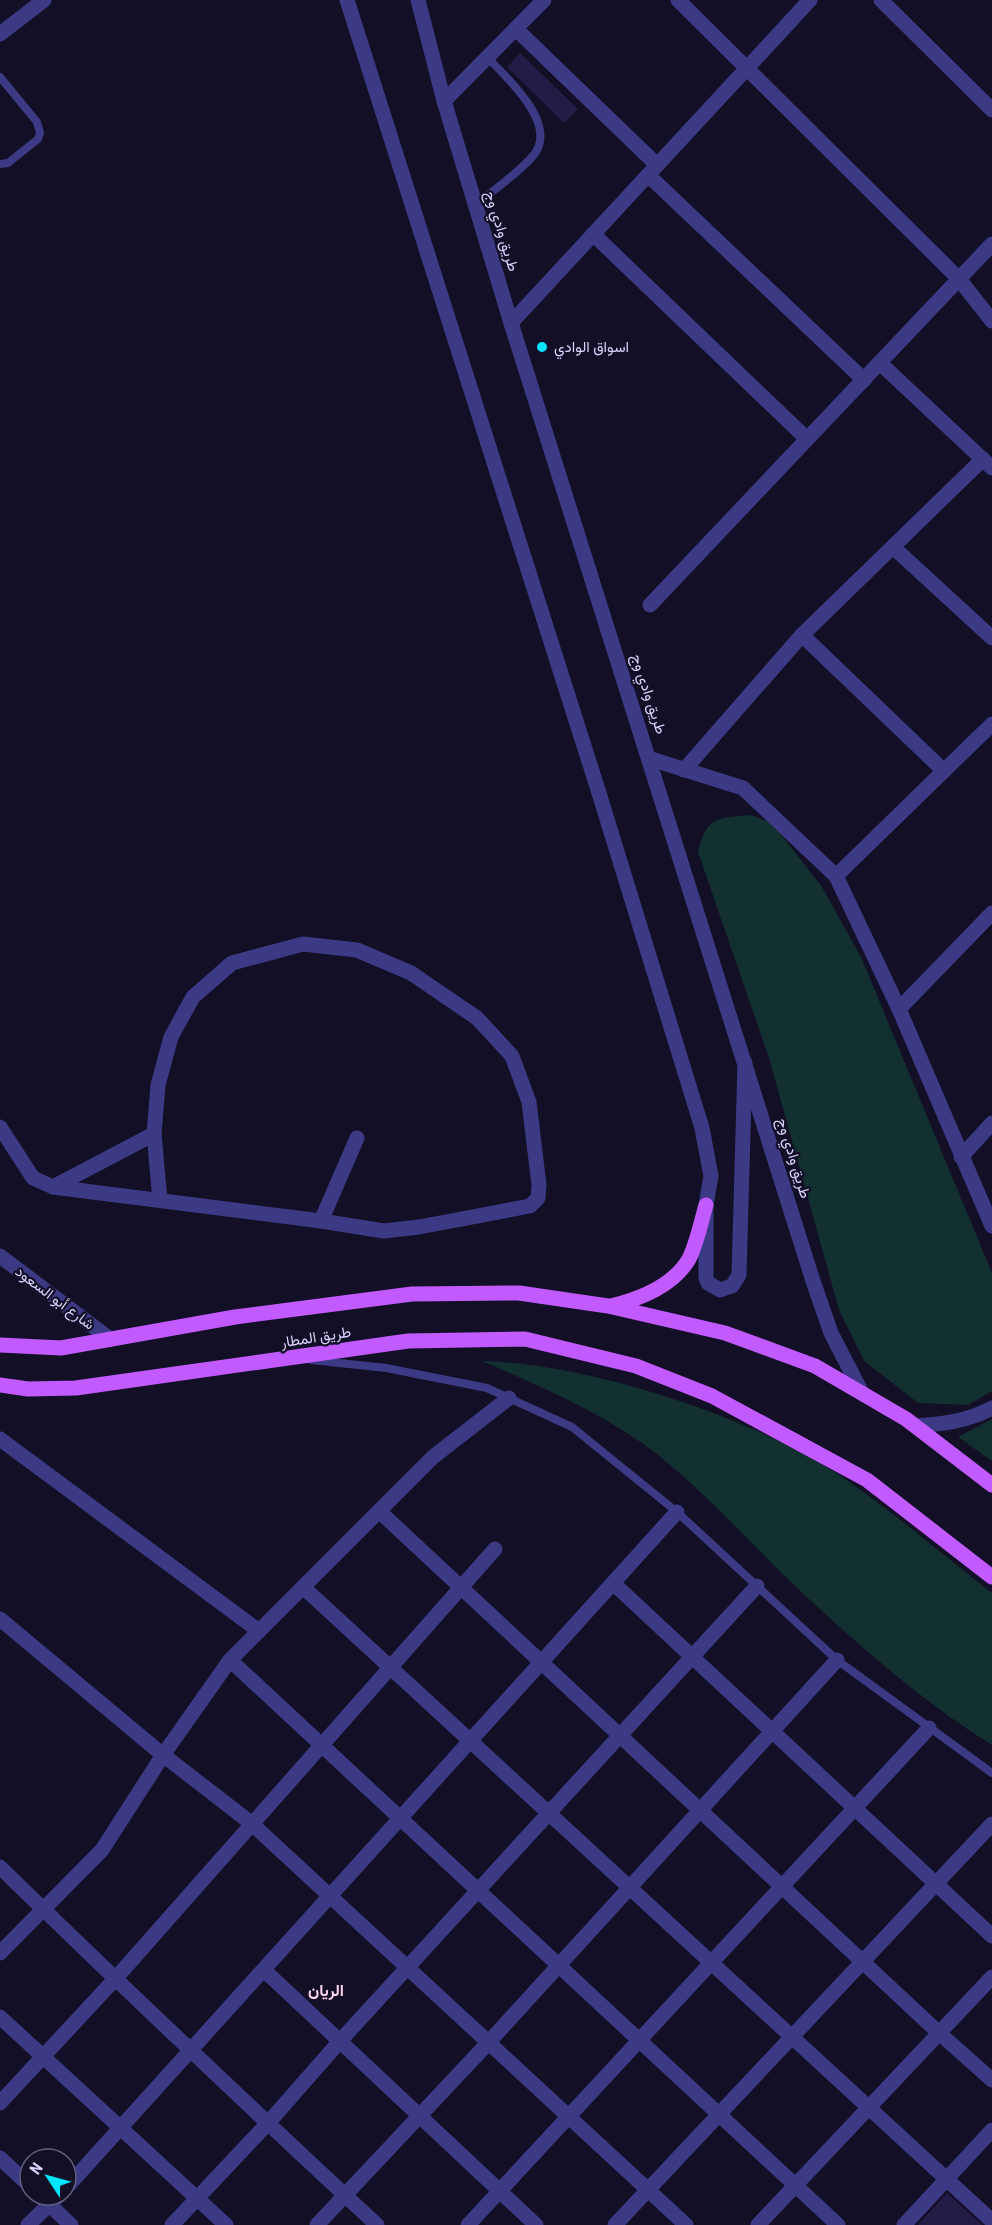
<svg xmlns="http://www.w3.org/2000/svg" width="992" height="2225" viewBox="0 0 992 2225" font-family="'Roboto Condensed',Vazirmatn,sans-serif">
<rect width="100%" height="100%" fill="#130f26"/>
<g fill="#12302f">
<path d="M751,815L772,823L822,887L861,957L992,1273V1391L968,1405L918,1403L864,1361L839,1310L769,1058L698,852C706,816 718,818 751,815Z"/>
<path d="M482,1361C589,1363 757,1418 845,1479C896,1514 943,1555 992,1593V1745C928,1705 865,1651 810,1600C762,1556 719,1506 669,1464C615,1418 546,1389 482,1361Z"/>
<path d="M992,1419V1461L958,1437Z"/>
</g>
<g fill="#241b47">
<path d="M520,53L578,109L564,123L507,67Z"/>
<path d="M947,2193L982,2225H918Z"/>
</g>
<g fill="none" stroke-linecap="round" stroke-linejoin="round">
<g stroke="#3d3a85" stroke-width="8">
<path d="M0,77L37,122L40,133L38,139L8,163L0,164"/>
<path d="M475,205C494,190 516,175 532,157C561,126 508,79 487,57"/>
<path d="M311,1360L386,1368L487,1388L572,1427L677,1512L837,1660L992,1773"/>
</g>
<g stroke="#3d3a85" stroke-width="15">
<path d="M678,0L959,279L992,321"/>
<path d="M881,0L992,110"/>
<path d="M516,29L657,165"/>
<path d="M0,34L44,0"/>
<path d="M444,101L544,0"/>
<path d="M648,175L864,380"/>
<path d="M593,234L807,439"/>
<path d="M511,323L810,0"/>
<path d="M880,363L992,468"/>
<path d="M893,547L992,638"/>
<path d="M650,605L992,244"/>
<path d="M802,635L944,771"/>
<path d="M651,759L743,788L836,876L899,1009L992,1226"/>
<path d="M684,770L802,635L983,459"/>
<path d="M836,876L992,724"/>
<path d="M899,1009L992,913"/>
<path d="M0,1127L33,1178L53,1187L321,1221L357,1138"/>
<path d="M961,1157L992,1123"/>
<path d="M53,1187L154,1134"/>
<path d="M160,1200L154,1134L158,1085L171,1037L193,997L232,963L303,944L357,950L411,973L477,1018L512,1056L529,1102L539,1185L538,1198L530,1206L419,1227L384,1231L321,1221"/>
<path d="M0,1256L110,1339"/>
<path d="M916,1426C943,1424 968,1421 992,1408"/>
<path d="M0,1439L259,1631"/>
<path d="M379,1511L939,2033L992,2080"/>
<path d="M613,1583L992,1936"/>
<path d="M303,1587L992,2221"/>
<path d="M0,1619L163,1755L230,1660L433,1457L509,1398"/>
<path d="M230,1660L838,2225"/>
<path d="M0,1867C124,1988 250,2107 377,2225"/>
<path d="M0,1953L102,1850L163,1755L251,1823L686,2225"/>
<path d="M265,1971L536,2225"/>
<path d="M0,2017L226,2225"/>
<path d="M0,2103L116,1978L495,1549"/>
<path d="M0,2158L30,2186"/>
<path d="M66,2188L677,1512"/>
<path d="M39,2195L71,2225"/>
<path d="M28,2225L59,2195"/>
<path d="M172,2225L269,2122L340,2041L757,1586"/>
<path d="M317,2225L488,2043L837,1660"/>
<path d="M468,2225L929,1728"/>
<path d="M615,2225L992,1824"/>
<path d="M758,2225L992,1977"/>
<path d="M904,2225L992,2130"/>
</g>
<g stroke="#3d3a85" stroke-width="15">
<path d="M347,0L599,793L702,1128L711,1176L706,1205V1278L708,1283L720,1290L732,1286L739,1275L745,1063"/>
<path d="M418,0L444,101L511,323L813,1281L831,1333L862,1393"/>
</g>
<g stroke="#c25bff" stroke-width="15">
<path d="M611,1306C640,1299 673,1286 689,1259C697,1243 701,1222 706,1205"/>
<path d="M0,1345L61,1348L235,1317L412,1294L519,1293L608,1306L725,1333L815,1366L906,1419L992,1485"/>
<path d="M0,1385L28,1389L76,1388L408,1341L525,1339L636,1366L712,1396L867,1480L992,1577"/>
</g>
</g>
<circle fill="#00e5ff" stroke="#130f26" stroke-width="2" cx="542" cy="347" r="6"/>
<g text-anchor="middle" dominant-baseline="central" stroke-width="4.5" stroke-linejoin="round" paint-order="stroke">
<g font-size="15" fill="#d9d4ff" stroke="#130f26">
<text transform="translate(502 231) rotate(73)">طريق وادي وج</text>
<text transform="translate(649 694) rotate(72)">طريق وادي وج</text>
<text transform="translate(794 1158) rotate(73)">طريق وادي وج</text>
<text transform="translate(55 1298) rotate(37)">شارع أبو السعود</text>
<text transform="translate(316 1337) rotate(-9)">طريق المطار</text>
</g>
<g font-size="15" fill="#d9d4ff" stroke="#130f26" text-anchor="start">
<text x="554" y="347">اسواق الوادي</text>
</g>
<g font-size="16" font-weight="bold" fill="#ffd6f0" stroke="#130f26">
<text x="326" y="1990">الريان</text>
</g>
</g>
<g transform="translate(48 2177) rotate(306)"><circle r="28" fill="#130f26" stroke="#625e7d" stroke-width="1.5"/>
<path d="M0-4.5L10 22L0 15L-10 22Z" fill="#00e5ff"/>
<text y="-9" font-size="16" font-weight="bold" text-anchor="middle" fill="#d9d4ff">N</text>
</g>
</svg>
